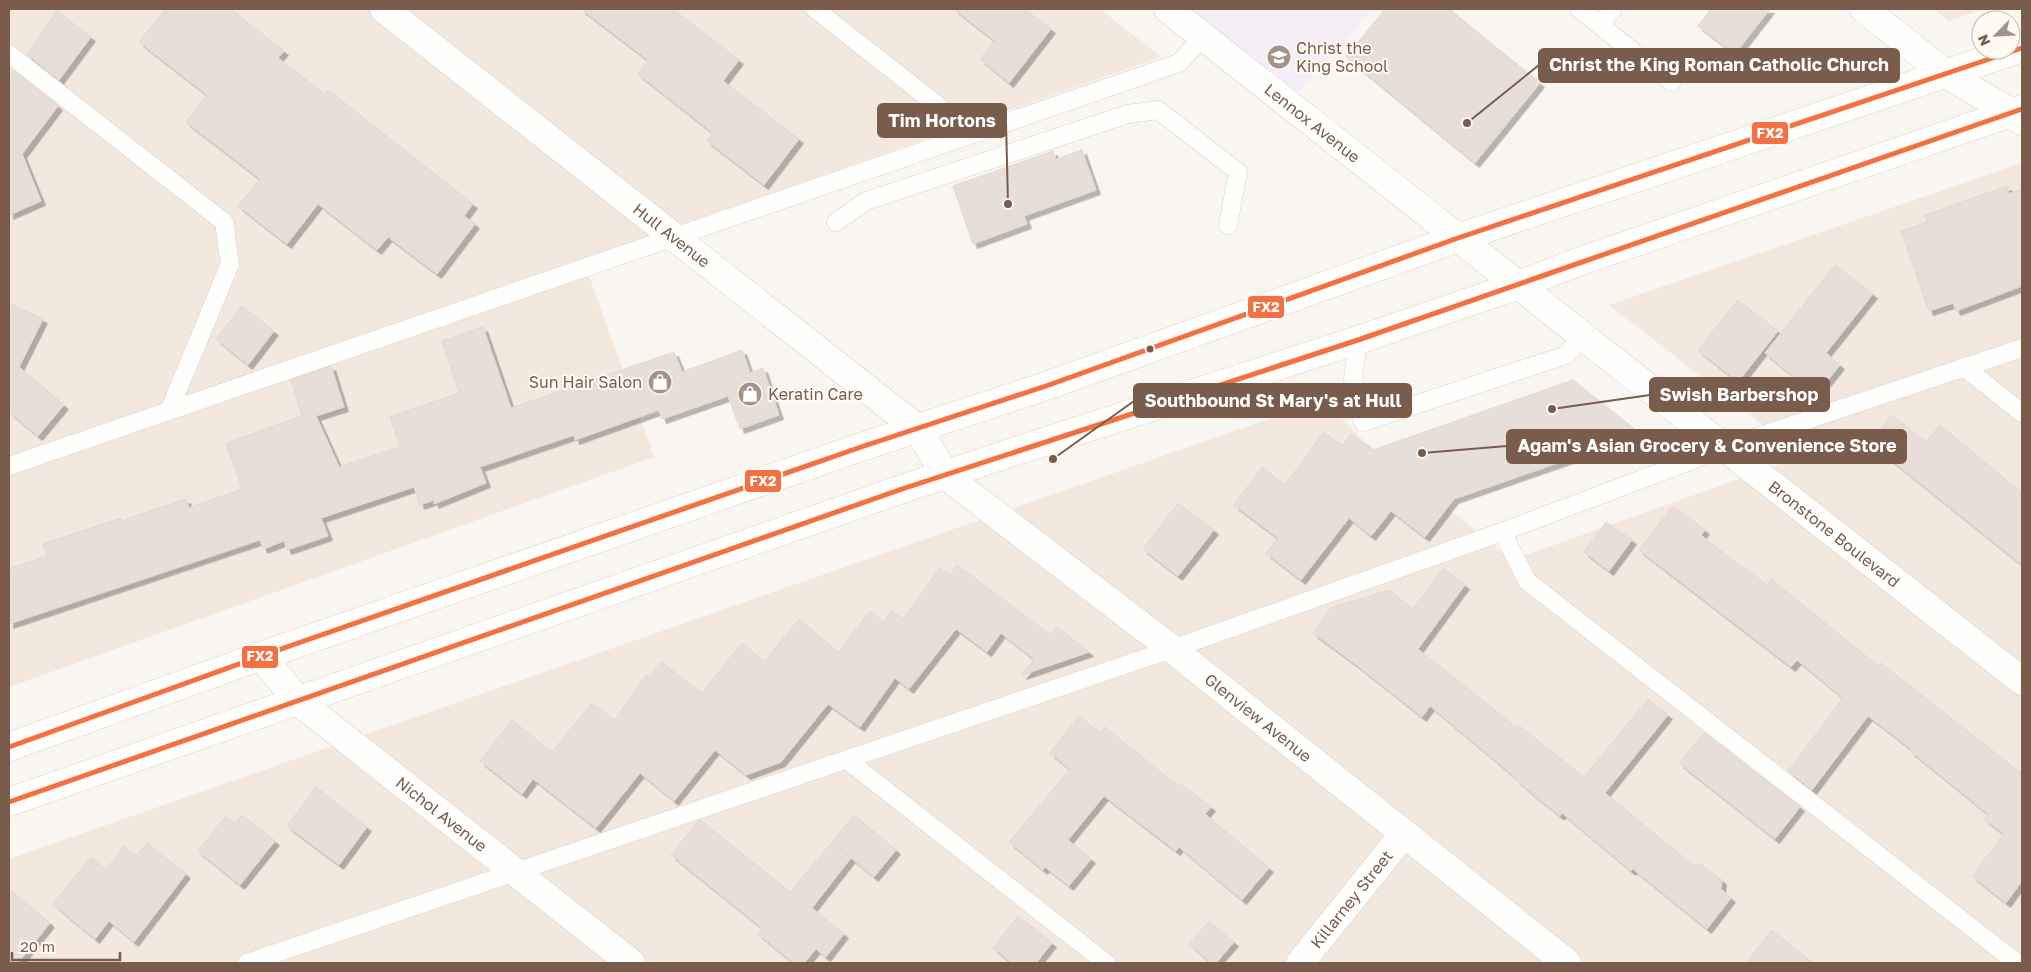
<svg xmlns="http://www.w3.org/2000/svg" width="2031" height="972" viewBox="0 0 2031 972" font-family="'Golos Text',sans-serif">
<defs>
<filter id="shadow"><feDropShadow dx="4.5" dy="4.5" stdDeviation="0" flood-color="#0004"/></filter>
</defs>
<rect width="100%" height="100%" fill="#f9f5f0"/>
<g fill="#f2e8de">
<path d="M9,9H1100L1161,57L583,259L654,457L9,687Z"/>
<path d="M1934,9H1983L1949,21Z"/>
<path d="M2022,163V963H9V859L1323,400L1364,441L1512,560L1803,456L1609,305Z"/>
</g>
<path fill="#f6eef6" d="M1168,9H1372L1288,104Z"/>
<g fill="#e6ded7" stroke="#e2d8d2" filter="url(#shadow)">
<path d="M165,9H230L284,51L278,58L325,94L328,90L473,204L464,216L475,224L437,274L388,237L377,250L318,204L287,244L238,206L260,179L186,122L207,95L139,42Z"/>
<path d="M581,9H673L739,60L723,81L799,139L764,185L707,141L713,133L638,74L648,60Z"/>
<path d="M954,9H1025L1051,29L1009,83L980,59L995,41Z"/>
<path d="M1385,9H1449L1540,83L1475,163L1346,57Z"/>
<path d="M1711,9H1770L1735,54L1698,26Z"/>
<path d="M57,11L91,37L59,80L27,54Z"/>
<path d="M14,71L58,106L22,154L41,201L9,215V78Z"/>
<path d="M1082,150L1096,190L1024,216L1027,224L973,244L953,186L1053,151L1056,159Z"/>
<path d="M2007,186L2009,194L2022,189V286L1956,311L1953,303L1929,311L1901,231L1927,222L1925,215Z"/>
<path d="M1835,265L1873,294L1826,353L1840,365L1816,395L1765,353Z"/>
<path d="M1738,300L1778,331L1738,382L1698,350Z"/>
<path d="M9,303L43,319L19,367L64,405L38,436L9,412Z"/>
<path d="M242,306L274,331L248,365L216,339Z"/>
<path d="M483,327L511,408L674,352L682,372L742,350L750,373L763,368L779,415L740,429L728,396L662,419L659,410L575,440L574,435L480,467L486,483L434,504V500L420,505L414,487L321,518L328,536L287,550L284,541L263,549L260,540L9,624V569L47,556L43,544L121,518V521L186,499L189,508L242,489L226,443L302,416L291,380L331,366L344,407L316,416L339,467L400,447L390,417L459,393L442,341Z"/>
<path d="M1573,380L1641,434L1454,499L1425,537L1391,511L1371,536L1349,518L1301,580L1266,553L1278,538L1234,505L1262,467L1285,485L1324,432L1342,446L1351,434L1373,450Z"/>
<path d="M1892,415L1926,442L1940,425L2022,493V565L1870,443Z"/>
<path d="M1178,503L1214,530L1178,576L1143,549Z"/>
<path d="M1673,506L1705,530L1701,535L1743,568L1744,567L1767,585L1771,579L1878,666L1881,663L2022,774V881L2006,903L1972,876L2004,834L1984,819L1988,814L1910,751L1911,749L1868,716L1812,790L1788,771L1843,698L1797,660L1791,667L1639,550Z"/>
<path d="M1606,522L1632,540L1609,571L1584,552Z"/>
<path d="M957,565L1051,635L1057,627L1089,652L1022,675L1034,659L1001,633L987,652L956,629L909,689L895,678L860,727L828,704L781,762L746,775L715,750L674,801L640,773L596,828L533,779L522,794L480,761L512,720L552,752L592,703L614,720L646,675L650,678L661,662L702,693L742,643L764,662L799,619L838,652L870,611L884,622L892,611L903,619L940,568L950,575Z"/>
<path d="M1443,568L1465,585L1418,649L1516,727L1518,725L1584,777L1648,699L1668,715L1605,793L1694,866L1700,864L1722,880L1721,889L1731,898L1707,929L1633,869L1631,871L1562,813L1560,816L1528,790L1515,779L1516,778L1430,706L1422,717L1359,667L1313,633L1331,608L1389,590L1413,609Z"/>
<path d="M1079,716L1100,733L1105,727L1179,787L1181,784L1211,807L1205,814L1269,868L1242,900L1179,847L1176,851L1104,796L1068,840L1091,859L1069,886L1045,867L1043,870L1009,842L1070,769L1050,753Z"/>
<path d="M1704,733L1800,807L1775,839L1679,763Z"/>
<path d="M316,787L367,827L339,865L287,826Z"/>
<path d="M242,815L275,841L240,885L198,851L226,816L235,823Z"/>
<path d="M854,815L896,850L874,877L832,842Z"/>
<path d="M700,820L790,892L832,842L851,858L812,908L844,934L826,957L816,949L804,963H794L758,934L762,928L671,855L698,821Z"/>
<path d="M147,843L186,874L134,942L109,921L95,939L53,904L91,857L106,870L124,846L136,856Z"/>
<path d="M9,889L50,923L18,963H9Z"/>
<path d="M1018,916L1052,943L1036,963H1012L993,948Z"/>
<path d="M1209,921L1234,942L1216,963H1211L1189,944Z"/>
<path d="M1772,930L1813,963H1746Z"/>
</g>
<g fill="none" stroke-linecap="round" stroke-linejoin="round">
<defs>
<g id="lane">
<path d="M815,9L974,134"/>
<path d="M1579,9L1672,82"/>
<path d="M1600,25L1613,9"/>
<path d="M9,54L224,222L230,264L169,411"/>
<path d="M836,222L866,201L1128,114L1158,110L1238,172L1228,225"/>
<path d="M1358,340L1353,379L1363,422L1566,355L1584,336"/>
<path d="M1964,367L2022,413"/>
<path d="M9,466L1179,63L1203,37"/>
<path d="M1502,532L1527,581L2017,963"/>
<path d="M847,760L1106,963"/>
<path d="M247,963L1172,649L1502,532L1724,448L2022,348"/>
</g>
<g id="street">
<path id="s1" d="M384,9L918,429L946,476L1172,649L1567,963"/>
<path id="s2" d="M1168,9C1452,233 1737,458 2022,681"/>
<path d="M1864,9L1946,74L2012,113L2022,121"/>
<path id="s3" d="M261,656L299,702L631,963"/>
<path id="s4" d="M1300,963L1403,835"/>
</g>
<g id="secondary">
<path d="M9,747L261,656L861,447L1046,386L1458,238L2022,48"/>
<path d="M9,802L902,489L1013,452L1358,340L1519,285L1578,262L2022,109"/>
</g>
</defs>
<use href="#lane" stroke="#d7d1cb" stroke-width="19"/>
<use href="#street" stroke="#d7d1cb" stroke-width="29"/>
<use href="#secondary" stroke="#d9d2cb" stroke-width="29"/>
<use href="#lane" stroke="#fefefd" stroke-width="18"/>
<use href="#street" stroke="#fefefd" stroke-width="28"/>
<use href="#secondary" stroke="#fefefd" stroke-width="28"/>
<defs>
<g id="bus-1">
<path d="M9,747L261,656L861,447L1046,386L1458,238L2022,48"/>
<path d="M9,802L902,489L1358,340L2022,109"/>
</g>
</defs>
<use href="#bus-1" stroke="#fffaf3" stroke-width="9"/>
<use href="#bus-1" stroke="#f37043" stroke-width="5"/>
</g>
<defs>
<symbol id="school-disc" viewBox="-11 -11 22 22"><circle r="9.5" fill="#a69286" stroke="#fffaf3"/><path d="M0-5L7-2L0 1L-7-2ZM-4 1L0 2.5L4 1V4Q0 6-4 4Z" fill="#fff"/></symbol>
<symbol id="shop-disc" viewBox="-11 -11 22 22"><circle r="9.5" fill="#a69286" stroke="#fffaf3"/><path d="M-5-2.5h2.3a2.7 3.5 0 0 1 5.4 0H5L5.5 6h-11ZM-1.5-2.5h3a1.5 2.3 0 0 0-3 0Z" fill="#fff"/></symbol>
</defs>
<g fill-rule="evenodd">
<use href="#school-disc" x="1265" y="43" width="28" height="28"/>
<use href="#shop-disc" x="646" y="368" width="28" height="28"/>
<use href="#shop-disc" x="736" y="380" width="28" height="28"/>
</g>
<circle fill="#7a5c4d" stroke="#fffaf3" stroke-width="2" cx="1150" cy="349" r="4.5"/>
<g text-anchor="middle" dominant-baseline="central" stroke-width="4" stroke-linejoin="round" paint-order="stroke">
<g font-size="16" fill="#7a5c4d" stroke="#fffaf3" text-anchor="start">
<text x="1296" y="48">Christ the<tspan x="1296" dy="18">King School</tspan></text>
<text x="642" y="382" text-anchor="end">Sun Hair Salon</text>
<text x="768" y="394">Keratin Care</text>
</g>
<g font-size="16" fill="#7a5c4d" stroke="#fffaf3">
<text stroke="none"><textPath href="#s2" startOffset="184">Lennox Avenue</textPath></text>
<text stroke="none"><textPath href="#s1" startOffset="366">Hull Avenue</textPath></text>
<text stroke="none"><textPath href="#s2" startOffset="848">Bronstone Boulevard</textPath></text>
<text stroke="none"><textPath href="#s1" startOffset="1129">Glenview Avenue</textPath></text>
<text stroke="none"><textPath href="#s3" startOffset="241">Nichol Avenue</textPath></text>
<text stroke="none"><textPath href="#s4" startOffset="82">Killarney Street</textPath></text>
</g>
</g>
<path fill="none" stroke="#7a5c4d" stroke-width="2" d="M1467 123L1539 65M1008 204L1006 121M1552 409L1650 395M1053 459L1134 401M1422 453L1507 446"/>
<g fill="#7a5c4d" stroke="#fffaf3" stroke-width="2">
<circle cx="1467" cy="123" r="5"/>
<circle cx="1008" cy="204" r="5"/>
<circle cx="1552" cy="409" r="5"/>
<circle cx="1053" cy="459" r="5"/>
<circle cx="1422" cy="453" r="5"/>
</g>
<g fill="#7a5c4d" stroke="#7a5c4d" stroke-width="2">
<rect x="1539" y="49" width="360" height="33" rx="5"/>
<rect x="878" y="104" width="128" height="33" rx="5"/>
<rect x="1650" y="378" width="179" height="33" rx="5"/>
<rect x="1134" y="384" width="277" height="33" rx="5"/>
<rect x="1507" y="430" width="399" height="33" rx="5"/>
</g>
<g font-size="18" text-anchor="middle" font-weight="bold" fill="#fff">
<text x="1719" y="71">Christ the King Roman Catholic Church</text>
<text x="942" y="127">Tim Hortons</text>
<text x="1739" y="401">Swish Barbershop</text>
<text x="1273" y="407">Southbound St Mary's at Hull</text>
<text x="1707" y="452">Agam's Asian Grocery &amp; Convenience Store</text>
</g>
<g stroke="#fffaf3" stroke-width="2">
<rect x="1751" y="121" width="38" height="24" rx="5" fill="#f37043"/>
<rect x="1247" y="295" width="38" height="24" rx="5" fill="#f37043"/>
<rect x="744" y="469" width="38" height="24" rx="5" fill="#f37043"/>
<rect x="241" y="645" width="38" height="24" rx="5" fill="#f37043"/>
</g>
<g font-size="14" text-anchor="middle" font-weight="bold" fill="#fff">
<text x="1770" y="138">FX2</text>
<text x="1266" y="312">FX2</text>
<text x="763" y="486">FX2</text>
<text x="260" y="661">FX2</text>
</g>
<rect width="2031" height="972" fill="none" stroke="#7a5c4d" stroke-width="20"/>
<g transform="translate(1996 35) rotate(246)"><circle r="24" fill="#fffaf3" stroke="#cabbb1"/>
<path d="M0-4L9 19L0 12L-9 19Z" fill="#a69286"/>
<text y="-8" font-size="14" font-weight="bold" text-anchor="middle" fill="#7a5c4d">N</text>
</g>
<path d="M12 952v8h108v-8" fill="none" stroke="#7a5c4d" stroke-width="2.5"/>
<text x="20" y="952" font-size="15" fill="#7a5c4d" stroke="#fffaf3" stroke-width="4" paint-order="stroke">20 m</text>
</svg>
